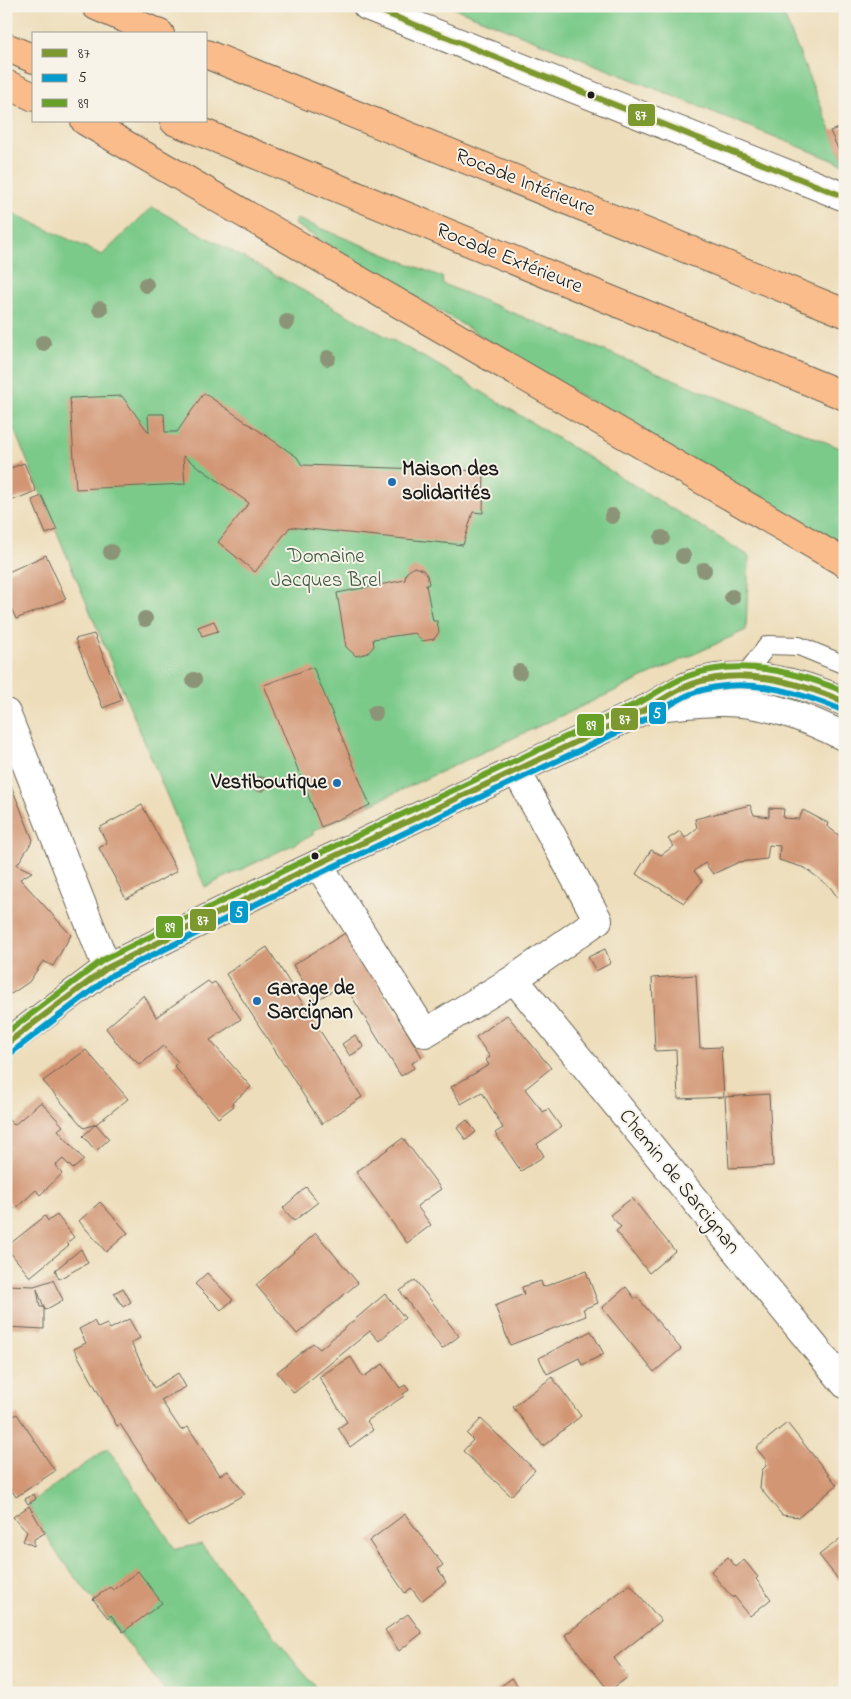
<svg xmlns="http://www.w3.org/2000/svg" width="851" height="1699" viewBox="0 0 851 1699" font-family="'Indie Flower',sans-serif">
<rect width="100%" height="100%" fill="#f7f3e8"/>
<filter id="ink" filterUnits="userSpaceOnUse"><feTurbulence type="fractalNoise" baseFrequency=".02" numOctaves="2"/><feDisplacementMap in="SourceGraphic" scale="10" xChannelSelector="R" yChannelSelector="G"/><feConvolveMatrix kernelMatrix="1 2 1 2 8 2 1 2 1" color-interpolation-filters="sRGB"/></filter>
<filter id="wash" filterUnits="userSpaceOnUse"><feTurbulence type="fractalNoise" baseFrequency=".0096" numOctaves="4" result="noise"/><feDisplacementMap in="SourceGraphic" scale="20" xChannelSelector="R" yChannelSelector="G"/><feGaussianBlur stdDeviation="1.12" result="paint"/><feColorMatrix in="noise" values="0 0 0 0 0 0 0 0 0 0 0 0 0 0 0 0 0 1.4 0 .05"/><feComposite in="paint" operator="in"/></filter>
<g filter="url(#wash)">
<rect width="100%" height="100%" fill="#edddba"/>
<g fill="#7bca8a" stroke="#4c7353">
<path d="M449,6H780L845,165Z"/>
<path d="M152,207L443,368L749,556L746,630L313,831V835L205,887L6,410V210L102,255Z"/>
<path d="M297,219L442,277L443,284L845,450V553L294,224Z"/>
<path d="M108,1448L175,1549L201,1544L320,1693H167L58,1555L28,1504Z"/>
</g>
<g id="blocks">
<g fill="#d29675">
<path d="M845,126V159L843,160L830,131Z"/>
<path d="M204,393L297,457L302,465L484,471L483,513L473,512L463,545L290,527L255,572L218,542L249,503L183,456L185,484L76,489L70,398L122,396L149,433L148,414H164L165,432H177Z"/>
<path d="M24,463L36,491L6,503V470Z"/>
<path d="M42,496L57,530L46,534L32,500Z"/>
<path d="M46,555L66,599L16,619L6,597V573Z"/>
<path d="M414,567L423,570L427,575L429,584L426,585L433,621H437L439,632L434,639L422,641L415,633L373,639L374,646L368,653L356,656L346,647L337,593L405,580L406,573Z"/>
<path d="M214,621L218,631L202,636L198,627Z"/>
<path d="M94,634L122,700L103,708L75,639Z"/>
<path d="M313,667L370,805L321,827L264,685Z"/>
<path d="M6,773L33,840L17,865L32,872L20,879L71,935L53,966L43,961L29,982L11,994L6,991Z"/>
<path d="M142,805L177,871L126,899L99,848L107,843L99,828Z"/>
<path d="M750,805L754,815L769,817V808L784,809L783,818L799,819L803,810L828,823L827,826L845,840V908L830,887L805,868L779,860L780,846L769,845L767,859L739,862L713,874L705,863L694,871L702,881L684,903L636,874L651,850L661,855L674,846L668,839L680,831L685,838L697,828L695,819Z"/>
<path d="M347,932L422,1057L412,1063L414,1068L401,1076L344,984L315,1001L293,965Z"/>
<path d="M267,947L362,1097L322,1124L226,974Z"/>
<path d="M605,949L611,963L596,971L588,957Z"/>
<path d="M696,975L700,1048L721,1047L724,1097L678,1099L676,1050L655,1051L652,978Z"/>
<path d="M208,981L211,984L215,982L241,1019L210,1040L251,1087L232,1103L234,1106L218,1118L174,1066L178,1062L163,1046L140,1065L120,1047L106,1028L144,995L156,1017Z"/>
<path d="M507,1015L551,1068L525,1089L543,1112L548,1109L561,1127L537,1144L544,1156L521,1171L495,1133L503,1128L482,1092L461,1104L451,1087L489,1065L486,1060L490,1057L476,1037Z"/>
<path d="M355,1035L364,1047L350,1056L342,1044Z"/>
<path d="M86,1050L128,1099L96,1124L109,1139L96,1151L83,1136L96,1124L84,1128L43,1081Z"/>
<path d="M769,1094L773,1166L729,1168L725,1097Z"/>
<path d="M41,1102L63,1126L58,1130L84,1160L73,1169L63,1159L56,1165L62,1174L40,1195L36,1190L15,1209L6,1199V1119L7,1118L14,1125Z"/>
<path d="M467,1120L476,1132L466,1140L457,1128Z"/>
<path d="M403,1138L441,1189L417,1206L431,1225L407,1243L356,1172Z"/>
<path d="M306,1187L318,1202L294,1221L283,1208Z"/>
<path d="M632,1198L675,1251L649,1273L616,1231L621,1227L610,1215Z"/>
<path d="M100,1202L128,1233L106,1252L79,1221Z"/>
<path d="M57,1215L74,1237L67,1243L69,1245L30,1277L6,1247L45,1216L48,1221Z"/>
<path d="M316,1233L358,1283L297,1334L256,1285Z"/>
<path d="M81,1249L88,1263L59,1279L55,1270Z"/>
<path d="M586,1271L598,1303L583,1309L586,1316L510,1345L495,1306L524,1294L522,1287L541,1281L543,1287Z"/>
<path d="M207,1273L233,1300L221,1310L195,1284Z"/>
<path d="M53,1280L63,1300L45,1310L37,1289L40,1307H44V1329L6,1327V1285L34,1286Z"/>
<path d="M415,1280L459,1336L442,1349L400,1291Z"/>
<path d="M626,1287L635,1299L637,1297L681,1349L654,1372L602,1308Z"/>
<path d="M123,1288L131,1302L123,1307L114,1293Z"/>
<path d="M385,1294L405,1318L379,1341L370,1331L294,1393L277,1372L313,1343L320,1349Z"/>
<path d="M129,1319L140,1338L131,1343L154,1388L178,1373L186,1387L161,1400L181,1430L188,1427L220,1475L228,1471L245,1494L188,1526L120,1424L117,1426L74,1349L86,1343L79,1329L94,1321L98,1328L107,1324L110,1329Z"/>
<path d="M591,1331L604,1354L582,1365L579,1358L547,1374L539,1358Z"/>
<path d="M351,1357L363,1377L383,1364L400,1388L405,1385L409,1390L403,1394L404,1396L367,1421L373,1430L350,1447L338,1428L347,1422L319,1377Z"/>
<path d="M552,1377L581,1416L543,1446L513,1407Z"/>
<path d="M17,1414L55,1471L16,1497L6,1482V1421Z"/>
<path d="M481,1419L535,1470L511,1496L463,1451L473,1440L467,1434Z"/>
<path d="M787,1423L837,1485L799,1517L782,1515L760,1488L762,1470L766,1466V1460L756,1448Z"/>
<path d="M34,1494L36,1499L28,1504L25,1499Z"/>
<path d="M29,1506L45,1533L34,1539V1546L23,1541L27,1532L13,1517Z"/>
<path d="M405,1514L443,1565L438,1569L446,1582L421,1601L411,1588L405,1593L369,1541Z"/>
<path d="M845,1535V1588L819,1555Z"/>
<path d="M728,1557L736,1567L744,1560L758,1577L756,1579L771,1599L750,1616L734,1596L733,1598L718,1581L711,1571Z"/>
<path d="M138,1571L162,1603L123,1632L111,1615L108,1618L93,1599L110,1587L113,1590Z"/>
<path d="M630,1584L661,1621L614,1658L628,1677L609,1691L565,1635Z"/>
<path d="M408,1614L422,1633L399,1651L385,1630Z"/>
<path d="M512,1678L523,1693H492Z"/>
</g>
</g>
</g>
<g filter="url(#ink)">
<use href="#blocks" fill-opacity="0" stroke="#656053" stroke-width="1"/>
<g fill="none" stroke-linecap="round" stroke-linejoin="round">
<defs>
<path id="service" d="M743,677L768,645L799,646L845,665"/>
<g id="minor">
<path d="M6,713L107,968"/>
<path d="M318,864L425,1033L514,979L598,920L516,770"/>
<path d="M514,979L845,1384"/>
</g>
<g id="tertiary">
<path d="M367,6L845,197"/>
<path d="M657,707C679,705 701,702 723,702C766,702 807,718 845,737"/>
<path d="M6,1044L107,968L299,873L648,708C663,700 677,690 692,684C740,667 800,681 845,702"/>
</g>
<g id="motorway">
<path d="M96,6L160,34"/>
<path d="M6,47L34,59"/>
<path d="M206,54L845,313"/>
<path d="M6,84L34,97"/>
<path d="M85,121L845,563"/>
<path d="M174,121L845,396"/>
</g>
</defs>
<use href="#service" stroke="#656053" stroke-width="20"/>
<use href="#minor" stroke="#656053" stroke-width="30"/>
<use href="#tertiary" stroke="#656053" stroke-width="30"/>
<use href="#motorway" stroke="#656053" stroke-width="30"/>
<use href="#service" stroke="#fff" stroke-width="18"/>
<use href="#minor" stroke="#fff" stroke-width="28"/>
<use href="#tertiary" stroke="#fff" stroke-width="28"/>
<use href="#motorway" stroke="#fabc8b" stroke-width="28"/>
<defs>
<g id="bus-1">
<path d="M368,6L845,197"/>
<path d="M6,1044L107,968L299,873L648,708C662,700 676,690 692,684C742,666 798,682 845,702"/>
</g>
<path id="bus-2" d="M11,1053L112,975L303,881L652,716C666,708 680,697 696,692C744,676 796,691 842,710"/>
<path id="bus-3" d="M6,1033L103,960L295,865L644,700C658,692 672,682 688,676C739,657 797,672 845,692"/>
</defs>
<use href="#bus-1" stroke="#f7f3e8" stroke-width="10"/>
<use href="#bus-2" stroke="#f7f3e8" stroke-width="10"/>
<use href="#bus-3" stroke="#f7f3e8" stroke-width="10"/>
<use href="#bus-1" stroke="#7c982e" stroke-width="6"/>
<use href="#bus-2" stroke="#049bcc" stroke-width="6"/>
<use href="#bus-3" stroke="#68a128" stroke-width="6"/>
</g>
<g fill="#8c9478">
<circle cx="146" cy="285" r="8"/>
<circle cx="100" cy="309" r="8"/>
<circle cx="287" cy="322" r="8"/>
<circle cx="43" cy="343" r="8"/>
<circle cx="328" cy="358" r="8"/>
<circle cx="612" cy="516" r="8"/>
<circle cx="662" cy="538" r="8"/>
<circle cx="111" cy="552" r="8"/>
<circle cx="683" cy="556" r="8"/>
<circle cx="704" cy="570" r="8"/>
<circle cx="732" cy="597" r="8"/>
<circle cx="145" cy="619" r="8"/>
<circle cx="519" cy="672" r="8"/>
<circle cx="194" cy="680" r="8"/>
<circle cx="375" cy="713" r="8"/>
<circle cx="260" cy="784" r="8"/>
</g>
</g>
<g fill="#1c1c1c" stroke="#f7f3e8" stroke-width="2">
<circle cx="591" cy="95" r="4.5"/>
<circle cx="315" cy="856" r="4.5"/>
</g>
<g fill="#1f6fb2" stroke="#f7f3e8" stroke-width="2">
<circle cx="392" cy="482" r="5"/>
<circle cx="337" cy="783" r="5"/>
<circle cx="257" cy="1001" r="5"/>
</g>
<g text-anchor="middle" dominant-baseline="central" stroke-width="4" stroke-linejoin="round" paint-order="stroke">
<g font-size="21" fill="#1c1c1c" stroke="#f7f3e8">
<text transform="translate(525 183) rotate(22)">Rocade Intérieure</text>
<text transform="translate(509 259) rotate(22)">Rocade Extérieure</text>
<text transform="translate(679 1182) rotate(51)">Chemin de Sarcignan</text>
</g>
<g font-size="21" font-weight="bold" fill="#1c1c1c" stroke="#f7f3e8" text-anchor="start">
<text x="402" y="470">Maison des<tspan x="402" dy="24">solidarités</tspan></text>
<text x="327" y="783" text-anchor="end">Vestiboutique</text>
<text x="267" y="989">Garage de<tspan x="267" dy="24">Sarcignan</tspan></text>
</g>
<g font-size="21" fill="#3d5942" stroke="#f7f3e8">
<text x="326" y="557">Domaine<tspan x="326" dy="24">Jacques Brel</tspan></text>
</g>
</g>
<g stroke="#f7f3e8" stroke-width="2">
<rect x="627" y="103" width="29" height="24" rx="5" fill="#7c982e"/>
<rect x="648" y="701" width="19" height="24" rx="5" fill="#049bcc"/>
<rect x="610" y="707" width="29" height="24" rx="5" fill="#7c982e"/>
<rect x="576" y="713" width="29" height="24" rx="5" fill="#68a128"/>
<rect x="229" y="900" width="20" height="24" rx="5" fill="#049bcc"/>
<rect x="189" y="908" width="28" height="24" rx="5" fill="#7c982e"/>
<rect x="155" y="915" width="29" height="24" rx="5" fill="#68a128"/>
</g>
<g font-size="14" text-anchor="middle" font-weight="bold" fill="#fff">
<text x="641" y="120">87</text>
<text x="657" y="718">5</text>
<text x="625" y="724">87</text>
<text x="591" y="730">89</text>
<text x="239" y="917">5</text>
<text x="203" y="925">87</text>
<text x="170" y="932">89</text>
</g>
<rect width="851" height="1699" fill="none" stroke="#f7f3e8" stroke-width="25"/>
<rect x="32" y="32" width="175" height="90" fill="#f7f3e8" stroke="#9f9d96"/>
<rect x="42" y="49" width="25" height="8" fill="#7c982e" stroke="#9f9d96"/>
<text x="78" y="58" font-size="15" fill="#1c1c1c">87</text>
<rect x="42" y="74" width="25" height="8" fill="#049bcc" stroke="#9f9d96"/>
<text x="78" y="82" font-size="15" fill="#1c1c1c">5</text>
<rect x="42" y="99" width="25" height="8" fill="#68a128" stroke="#9f9d96"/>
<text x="78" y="108" font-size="15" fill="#1c1c1c">89</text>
</svg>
